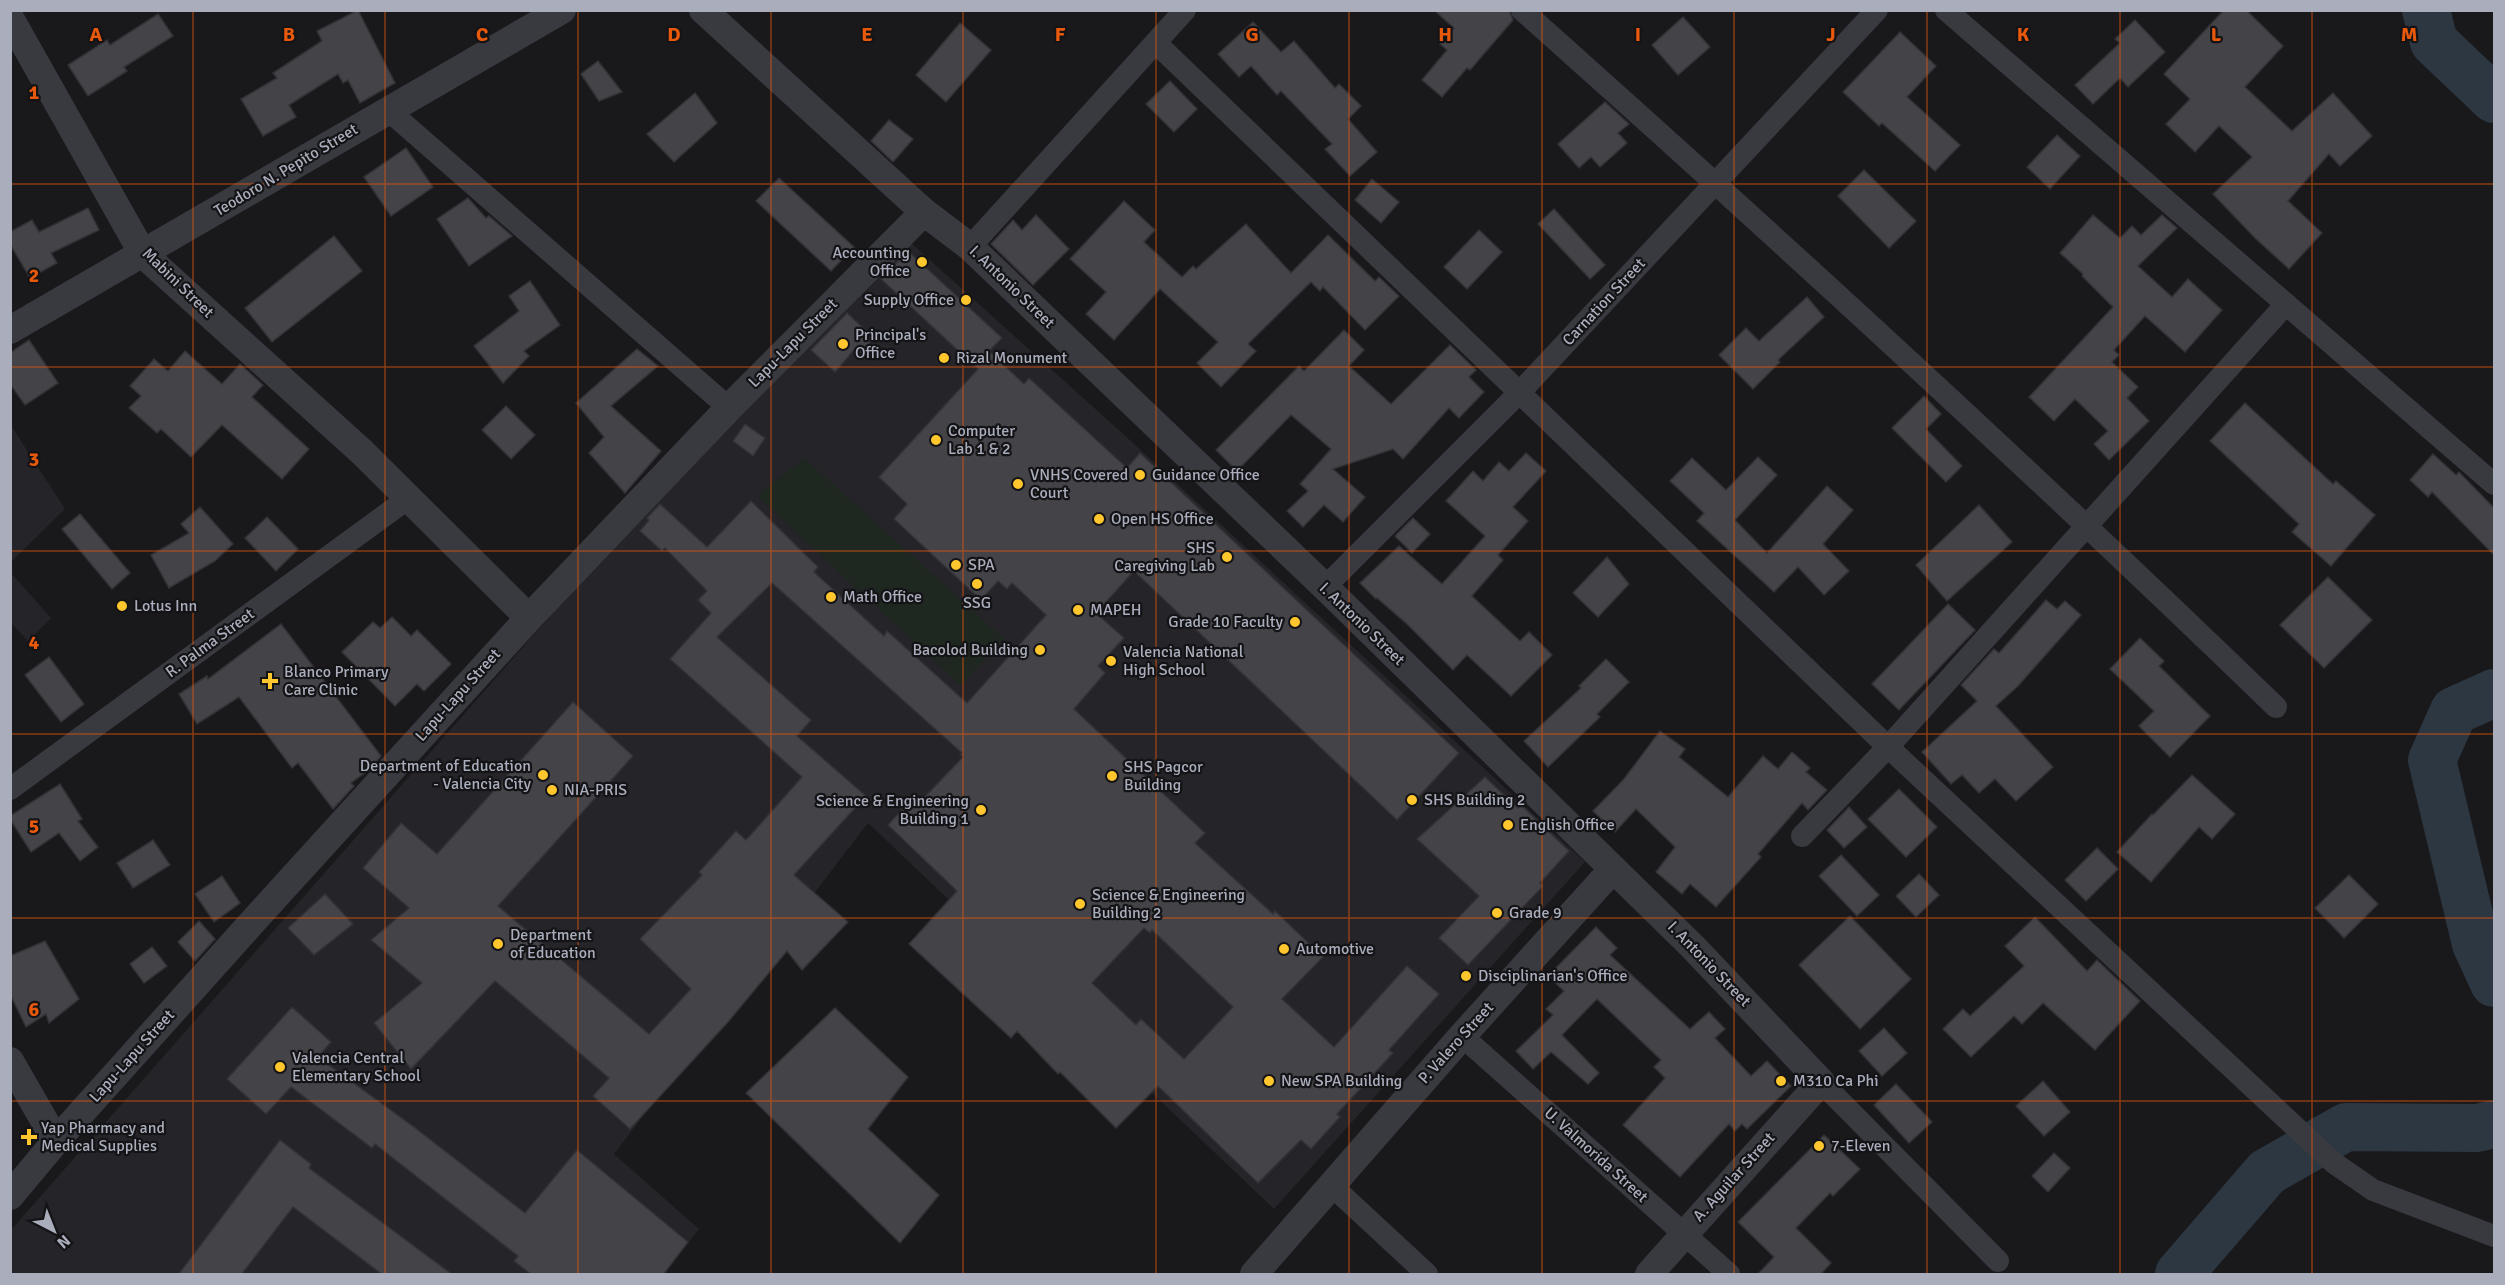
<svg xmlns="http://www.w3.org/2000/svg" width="2505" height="1285" viewBox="0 0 2505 1285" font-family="Signika,sans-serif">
<rect width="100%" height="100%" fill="#19181b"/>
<g fill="#252428">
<path d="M910,242L1131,441L1585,862L1274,1209L868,823L614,1154L699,1229L663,1274H11V1230L630,525Z"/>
<path d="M10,424L65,509L11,562H10Z"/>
<path d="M11,573L51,618L28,641L11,623Z"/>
</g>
<path fill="#1e2720" d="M804,458L1004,639L960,685L757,496Z"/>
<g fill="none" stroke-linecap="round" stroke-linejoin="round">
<g stroke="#2d3741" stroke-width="48">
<path d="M2426,10L2434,42L2494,99"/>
<path d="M2494,693L2454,711L2432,760L2476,944L2494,983"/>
<path d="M2179,1274L2267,1172L2346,1127L2477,1128L2494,1124"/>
</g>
</g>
<g fill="#434348" stroke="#333237" stroke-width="1.5" fill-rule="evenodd">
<path d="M358,10L395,83L360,103L348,80L343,83L338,74L289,105L296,117L263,136L241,99L277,78L273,73L322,41L317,31Z"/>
<path d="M1434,10H1509L1513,20L1470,70L1467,68L1442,97L1422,80L1447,50L1440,44L1454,28Z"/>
<path d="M2224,10H2246L2283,46L2245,87L2292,131L2333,93L2372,136L2340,166L2329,154L2288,201L2322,233L2289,269L2255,238L2213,194L2252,157L2219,126L2195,152L2166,124L2190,99L2164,74Z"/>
<path d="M158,14L173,36L124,67L127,71L88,96L68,65L107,40L110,45Z"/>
<path d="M1683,17L1710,47L1678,75L1652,45Z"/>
<path d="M2135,20L2165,52L2128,87L2120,78L2093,104L2075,85L2120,43L2115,39Z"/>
<path d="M1253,22L1281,52L1294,41L1335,88L1339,84L1361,106L1348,119L1377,152L1350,176L1325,149L1332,144L1281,91L1277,95L1251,66L1239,77L1218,54Z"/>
<path d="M960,23L991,50L946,102L916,75Z"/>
<path d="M1900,32L1936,66L1907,97L1960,145L1935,171L1882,123L1879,126L1843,92Z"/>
<path d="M598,61L622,92L599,101L581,74Z"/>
<path d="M1170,81L1197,109L1174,132L1146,104Z"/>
<path d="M695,93L717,123L674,162L647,134Z"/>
<path d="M1605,102L1629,124L1618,133L1627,143L1600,167L1591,157L1579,168L1558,144Z"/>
<path d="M889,120L913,139L893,162L871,141Z"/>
<path d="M2057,135L2080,156L2050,189L2027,167Z"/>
<path d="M406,148L433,187L391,216L364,177Z"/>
<path d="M1864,170L1916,221L1889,248L1838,196Z"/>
<path d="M779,178L854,247L831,271L756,201Z"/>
<path d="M1372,179L1399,202L1381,223L1355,200Z"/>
<path d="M468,198L486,218L489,216L512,236L469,266L437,219Z"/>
<path d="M1124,201L1155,230L1144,242L1182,277L1193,266L1196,269L1246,224L1291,273L1328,235L1375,281L1379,277L1399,296L1365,330L1323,287L1320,291L1311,282L1248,344L1256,351L1221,387L1197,363L1218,342L1160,289L1114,340L1086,314L1106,292L1070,259Z"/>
<path d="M88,208L99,230L51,253L57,263L30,278L10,244V232L32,220L39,232Z"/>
<path d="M1554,209L1605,265L1590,279L1538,224Z"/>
<path d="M1036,215L1069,249L1033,285L991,244L1013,220L1022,230Z"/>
<path d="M2093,215L2120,238L2132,226L2141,235L2162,215L2177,228L2138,266L2172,297L2188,279L2222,310L2185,352L2145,316L2114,350L2119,355L2112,362L2138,387L2127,398L2149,421L2109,460L2094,444L2108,431L2075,399L2054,421L2029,397L2113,307L2082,276L2083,274L2060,253Z"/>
<path d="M1479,230L1502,252L1467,289L1444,267Z"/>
<path d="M334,236L362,271L272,342L245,308Z"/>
<path d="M908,251L1002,338L989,351L1024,384L1029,378L1127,468L1140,453L1459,753L1397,820L1134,571L1096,613L1124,638L1098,666L1105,673L1074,709L1205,833L1195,843L1273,914L1275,911L1323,957L1282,999L1334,1047L1407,966L1439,994L1389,1050L1393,1053L1337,1114L1340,1117L1311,1149L1301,1140L1258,1183L1158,1086L1116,1128L1060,1072L1058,1074L1017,1031L1011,1038L909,944L957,891L888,825L909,802L915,807L963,757L960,755L962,753L772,583L717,637L811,720L797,736L866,796L794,875L848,922L802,970L787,951L728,1022L630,1129L593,1096L609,1078L495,981L411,1069L374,1023L422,983L371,940L409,908L363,868L401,823L437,854L573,702L633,756L498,906L649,1034L691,989L640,939L702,875L699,872L736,831L746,840L802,777L670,659L711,613L698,600L707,591L665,548L662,551L640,531L649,520L647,518L660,504L707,547L751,501L818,567L814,572L884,636L887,631L967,703L1046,615L1012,583L1007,589L998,581L981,600L894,519L907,504L879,477L978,369L881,279ZM1144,928L1150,933L1152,930L1233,1007L1184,1059L1141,1019L1136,1025L1092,983Z"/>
<path d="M530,281L560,325L524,351L529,356L503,383L474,346L519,311L509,296Z"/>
<path d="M1807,297L1824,317L1778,360L1780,362L1753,389L1719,355L1746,328L1759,341Z"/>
<path d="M847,313L874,338L859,355L854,350L835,372L811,350Z"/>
<path d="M1344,330L1364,350L1349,366L1391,404L1450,345L1476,370L1469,377L1484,392L1459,418L1449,408L1403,459L1393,449L1333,469L1365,497L1343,522L1324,505L1303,527L1287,511L1308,491L1300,484L1331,449L1291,415L1237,471L1216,450L1299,366L1304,371Z"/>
<path d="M29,340L58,383L25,405L10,384V353Z"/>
<path d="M637,349L658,366L611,406L661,451L625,493L589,453L604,437L576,403Z"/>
<path d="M185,351L222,384L240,364L263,385L252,397L309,449L282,479L222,425L191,457L161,429L157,433L129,408L141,396L130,386L154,359L168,371Z"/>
<path d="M1924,396L1941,414L1926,429L1962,466L1946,482L1892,428Z"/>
<path d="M2245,403L2333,484L2336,481L2375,515L2331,566L2292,532L2299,524L2210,441Z"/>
<path d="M506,406L535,435L511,459L482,430Z"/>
<path d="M745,424L765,438L753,456L733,441Z"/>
<path d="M1526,453L1546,471L1513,507L1528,521L1498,555L1503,560L1472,596L1520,641L1529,632L1552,655L1511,696L1467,655L1453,670L1408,625L1377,598L1376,599L1360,583L1399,546L1442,584L1485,536L1446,501L1473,471L1483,481L1499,462L1509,471Z"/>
<path d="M2433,454L2456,475L2459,472L2494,508V555L2432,492L2428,497L2410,480Z"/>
<path d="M1758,457L1777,475L1735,520L1767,553L1827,486L1853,510L1823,544L1849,571L1824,595L1798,567L1774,592L1697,521L1704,513L1670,481L1692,458L1726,490Z"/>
<path d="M1979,505L2012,542L1947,601L1916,565Z"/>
<path d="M200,507L233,544L215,561L169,588L151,555L189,533L181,524Z"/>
<path d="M80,514L130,573L112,589L62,529Z"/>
<path d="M267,517L298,549L276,571L245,538Z"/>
<path d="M1413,518L1430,534L1412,553L1395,536Z"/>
<path d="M1607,557L1629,584L1598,617L1573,593Z"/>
<path d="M2328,577L2372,620L2324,668L2280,625Z"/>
<path d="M2046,600L2057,609L2065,601L2081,615L2018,686L1996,706L2053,767L2016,801L1995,779L1979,793L1962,775L1951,784L1922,752L1977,701L1961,685L1994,649L1999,653Z"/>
<path d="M1948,604L1975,630L1899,710L1872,684Z"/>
<path d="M392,617L411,636L417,630L451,664L424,691L417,684L395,706L342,652L373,622L380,628Z"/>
<path d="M281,624L381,756L369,770L351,783L354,786L333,809L298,763L292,768L239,697L197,724L179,694L207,676L208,679Z"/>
<path d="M2140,638L2164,661L2159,666L2210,716L2170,757L2139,726L2154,711L2110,669Z"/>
<path d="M49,657L84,704L61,722L25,675Z"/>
<path d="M1606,659L1629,682L1597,714L1600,717L1548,767L1524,741L1581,688L1579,686Z"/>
<path d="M1660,731L1685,749L1679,757L1728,797L1763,756L1778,769L1792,752L1810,768L1806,772L1827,790L1808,810L1802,803L1758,854L1761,857L1716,907L1690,884L1682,894L1656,872L1675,847L1636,809L1615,832L1593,811L1624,779Z"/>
<path d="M2192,775L2235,814L2212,839L2199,827L2151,882L2117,852L2152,814L2153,815Z"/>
<path d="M1485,777L1518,808L1521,805L1569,851L1540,883L1543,886L1468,965L1439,938L1479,896L1417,839Z"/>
<path d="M60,784L82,819L78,821L98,847L80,861L59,833L31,852L10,819V816Z"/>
<path d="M1899,789L1937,827L1906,857L1868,819Z"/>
<path d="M1849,807L1867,827L1844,848L1827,830Z"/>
<path d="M153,840L170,865L133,888L117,863Z"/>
<path d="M2097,848L2118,869L2086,901L2065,880Z"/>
<path d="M1841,855L1879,895L1857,916L1819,876Z"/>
<path d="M1919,874L1939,895L1916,917L1896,896Z"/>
<path d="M2349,875L2378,904L2344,938L2315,908Z"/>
<path d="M222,876L240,903L214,922L195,894Z"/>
<path d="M325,894L353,924L314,955L288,928Z"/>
<path d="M1850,916L1911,979L1860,1029L1799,965Z"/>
<path d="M2035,917L2087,971L2097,960L2140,1001L2095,1050L2043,1003L2022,1024L2014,1016L1971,1057L1943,1029L1963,1009L1970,1016L2024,966L2005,946Z"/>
<path d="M199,921L215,939L195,961L178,942Z"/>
<path d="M1596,927L1617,948L1610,955L1690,1029L1709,1012L1725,1029L1715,1038L1751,1076L1767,1061L1791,1086L1747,1129L1742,1124L1735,1131L1729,1124L1680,1177L1623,1125L1665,1078L1654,1067L1661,1060L1597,999L1562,1035L1599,1073L1588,1084L1551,1052L1533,1069L1516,1051L1553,1015L1546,1009L1564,991L1548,976Z"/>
<path d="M45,941L79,999L49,1023L46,1014L26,1027L10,994V956Z"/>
<path d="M152,947L167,966L144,983L130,964Z"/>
<path d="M292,1007L331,1042L318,1057L414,1127L525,1213L577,1150L688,1242L663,1275H532L514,1261L518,1256L375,1144L372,1148L291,1087L266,1114L227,1079Z"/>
<path d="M835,1008L908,1077L868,1129L939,1195L900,1243L746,1093Z"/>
<path d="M1884,1028L1907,1053L1882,1076L1859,1051Z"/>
<path d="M2043,1081L2070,1112L2044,1136L2016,1106Z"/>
<path d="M1896,1084L1932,1122L1909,1143L1874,1105Z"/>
<path d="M1824,1135L1860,1169L1833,1196L1830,1193L1796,1228L1831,1263L1820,1275H1757L1774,1257L1738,1222Z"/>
<path d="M280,1140L311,1164L309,1168L453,1275H383L293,1207L241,1275H178Z"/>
<path d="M2054,1153L2070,1168L2048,1192L2032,1176Z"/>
</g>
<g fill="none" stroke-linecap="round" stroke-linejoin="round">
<g stroke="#393a40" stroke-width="22">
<path d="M1522,10C1778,238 2030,469 2276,707"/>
<path d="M1946,10L2494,484"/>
<path d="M1157,44L1888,747L2334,1163L2373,1190L2494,1236"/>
<path d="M388,110L729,408"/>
<path d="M970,247L1185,10"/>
<path d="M1325,587L1521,391L1877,10"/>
<path d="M10,789L410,497"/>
<path d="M1802,836L1888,747L2286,304"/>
<path d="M1462,1036L1729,1274"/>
<path d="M1821,1082L1998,1261"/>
<path d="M1331,1185L1427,1274"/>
</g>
<g stroke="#393a40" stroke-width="28">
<path d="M703,10L924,212L970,247L1325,587L1693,947L1821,1082L1649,1274"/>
<path d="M10,18L143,254L362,452L529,618"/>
<path d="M10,330L562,10"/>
<path d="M10,1061L56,1141"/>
<path d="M10,1196L56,1141L256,918L529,618L729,408L924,212"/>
<path d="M1254,1274L1462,1036L1613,869"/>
</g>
</g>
<path fill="none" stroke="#e8590c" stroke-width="1.5" stroke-opacity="0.55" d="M193,10V1274M385,10V1274M578,10V1274M771,10V1274M963,10V1274M1156,10V1274M1349,10V1274M1542,10V1274M1734,10V1274M1927,10V1274M2120,10V1274M2312,10V1274M10,184H2494M10,367H2494M10,551H2494M10,734H2494M10,918H2494M10,1101H2494"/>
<g fill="#ffc62d" stroke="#141316" stroke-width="2">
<circle cx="922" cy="262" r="6"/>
<circle cx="966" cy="300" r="6"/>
<circle cx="843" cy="344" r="6"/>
<circle cx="944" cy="358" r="6"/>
<circle cx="936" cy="440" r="6"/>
<circle cx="1140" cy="475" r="6"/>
<circle cx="1018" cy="484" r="6"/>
<circle cx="1099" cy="519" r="6"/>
<circle cx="1227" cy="557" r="6"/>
<circle cx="956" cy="565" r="6"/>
<circle cx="977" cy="584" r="6"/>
<circle cx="831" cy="597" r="6"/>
<circle cx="122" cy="606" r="6"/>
<circle cx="1078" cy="610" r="6"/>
<circle cx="1295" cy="622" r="6"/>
<circle cx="1040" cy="650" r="6"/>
<circle cx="1111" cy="661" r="6"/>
<path d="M267 672h6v6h6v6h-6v6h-6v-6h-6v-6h6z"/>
<circle cx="543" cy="775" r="6"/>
<circle cx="1112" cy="776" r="6"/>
<circle cx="552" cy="790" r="6"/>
<circle cx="1412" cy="800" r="6"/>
<circle cx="981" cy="810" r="6"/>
<circle cx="1508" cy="825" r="6"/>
<circle cx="1080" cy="904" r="6"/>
<circle cx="1497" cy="913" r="6"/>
<circle cx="498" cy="944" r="6"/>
<circle cx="1284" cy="949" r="6"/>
<circle cx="1466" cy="976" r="6"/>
<circle cx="280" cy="1067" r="6"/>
<circle cx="1269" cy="1081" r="6"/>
<circle cx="1781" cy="1081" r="6"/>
<path d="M26 1128h6v6h6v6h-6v6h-6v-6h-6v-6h6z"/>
<circle cx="1819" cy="1146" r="6"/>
</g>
<g text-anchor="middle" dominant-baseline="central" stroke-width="4.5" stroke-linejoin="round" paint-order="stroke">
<g font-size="16" fill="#aaaebc" stroke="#141316">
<text transform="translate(286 170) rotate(-31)">Teodoro N. Pepito Street</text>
<text transform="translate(178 283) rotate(44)">Mabini Street</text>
<text transform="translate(1012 287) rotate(44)">I. Antonio Street</text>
<text transform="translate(1604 302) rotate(-47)">Carnation Street</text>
<text transform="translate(793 343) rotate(-45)">Lapu-Lapu Street</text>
<text transform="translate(1362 624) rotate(44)">I. Antonio Street</text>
<text transform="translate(210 643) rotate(-36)">R. Palma Street</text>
<text transform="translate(458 695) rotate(-48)">Lapu-Lapu Street</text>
<text transform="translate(1709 964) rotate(46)">I. Antonio Street</text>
<text transform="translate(1456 1043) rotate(-48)">P. Valero Street</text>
<text transform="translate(132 1056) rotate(-48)">Lapu-Lapu Street</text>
<text transform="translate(1596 1155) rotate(42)">U. Valmorida Street</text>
<text transform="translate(1734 1177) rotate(-48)">A. Aguilar Street</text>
</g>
<g font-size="16" fill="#aaaebc" stroke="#141316" text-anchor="start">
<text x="910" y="253" text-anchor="end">Accounting<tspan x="910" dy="18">Office</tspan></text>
<text x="954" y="300" text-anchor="end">Supply Office</text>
<text x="855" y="335">Principal's<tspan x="855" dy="18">Office</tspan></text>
<text x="956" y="358">Rizal Monument</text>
<text x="948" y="431">Computer<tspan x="948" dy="18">Lab 1 &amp; 2</tspan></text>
<text x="1030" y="475">VNHS Covered<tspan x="1030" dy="18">Court</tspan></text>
<text x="1152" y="475">Guidance Office</text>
<text x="1111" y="519">Open HS Office</text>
<text x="1215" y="548" text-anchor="end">SHS<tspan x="1215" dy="18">Caregiving Lab</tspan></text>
<text x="968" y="565">SPA</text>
<text x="843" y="597">Math Office</text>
<text x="977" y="603" text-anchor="middle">SSG</text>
<text x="134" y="606">Lotus Inn</text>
<text x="1090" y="610">MAPEH</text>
<text x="1283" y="622" text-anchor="end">Grade 10 Faculty</text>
<text x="1028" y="650" text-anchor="end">Bacolod Building</text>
<text x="1123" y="652">Valencia National<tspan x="1123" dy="18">High School</tspan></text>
<text x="284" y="672">Blanco Primary<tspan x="284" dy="18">Care Clinic</tspan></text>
<text x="531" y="766" text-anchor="end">Department of Education<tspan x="531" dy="18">- Valencia City</tspan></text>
<text x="1124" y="767">SHS Pagcor<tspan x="1124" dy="18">Building</tspan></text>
<text x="564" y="790">NIA-PRIS</text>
<text x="1424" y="800">SHS Building 2</text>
<text x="969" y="801" text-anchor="end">Science &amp; Engineering<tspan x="969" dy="18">Building 1</tspan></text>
<text x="1520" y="825">English Office</text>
<text x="1092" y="895">Science &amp; Engineering<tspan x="1092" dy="18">Building 2</tspan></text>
<text x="1509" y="913">Grade 9</text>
<text x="510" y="935">Department<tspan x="510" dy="18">of Education</tspan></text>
<text x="1296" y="949">Automotive</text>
<text x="1478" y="976">Disciplinarian's Office</text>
<text x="292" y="1058">Valencia Central<tspan x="292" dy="18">Elementary School</tspan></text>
<text x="1281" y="1081">New SPA Building</text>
<text x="1793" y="1081">M310 Ca Phi</text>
<text x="41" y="1128">Yap Pharmacy and<tspan x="41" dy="18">Medical Supplies</tspan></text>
<text x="1831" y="1146">7-Eleven</text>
</g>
</g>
<g font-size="20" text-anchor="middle" font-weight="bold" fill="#e8590c" stroke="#141316" stroke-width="4.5" stroke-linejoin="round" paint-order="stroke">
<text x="96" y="41">A</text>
<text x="289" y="41">B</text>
<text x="482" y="41">C</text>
<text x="674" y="41">D</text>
<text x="867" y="41">E</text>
<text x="1060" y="41">F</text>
<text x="1252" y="41">G</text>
<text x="1445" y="41">H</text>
<text x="1638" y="41">I</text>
<text x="1831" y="41">J</text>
<text x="2023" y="41">K</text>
<text x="2216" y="41">L</text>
<text x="2409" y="41">M</text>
<text x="34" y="99">1</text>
<text x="34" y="282">2</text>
<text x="34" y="466">3</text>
<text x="34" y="649">4</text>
<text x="34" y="833">5</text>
<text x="34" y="1016">6</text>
</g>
<rect width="2505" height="1285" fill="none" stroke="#aaaebc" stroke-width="24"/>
<g transform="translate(54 1231) rotate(138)" stroke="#141316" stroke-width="4.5" paint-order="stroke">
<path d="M0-4.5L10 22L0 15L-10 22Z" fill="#aaaebc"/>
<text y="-9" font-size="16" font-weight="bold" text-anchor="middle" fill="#aaaebc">N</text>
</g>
</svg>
